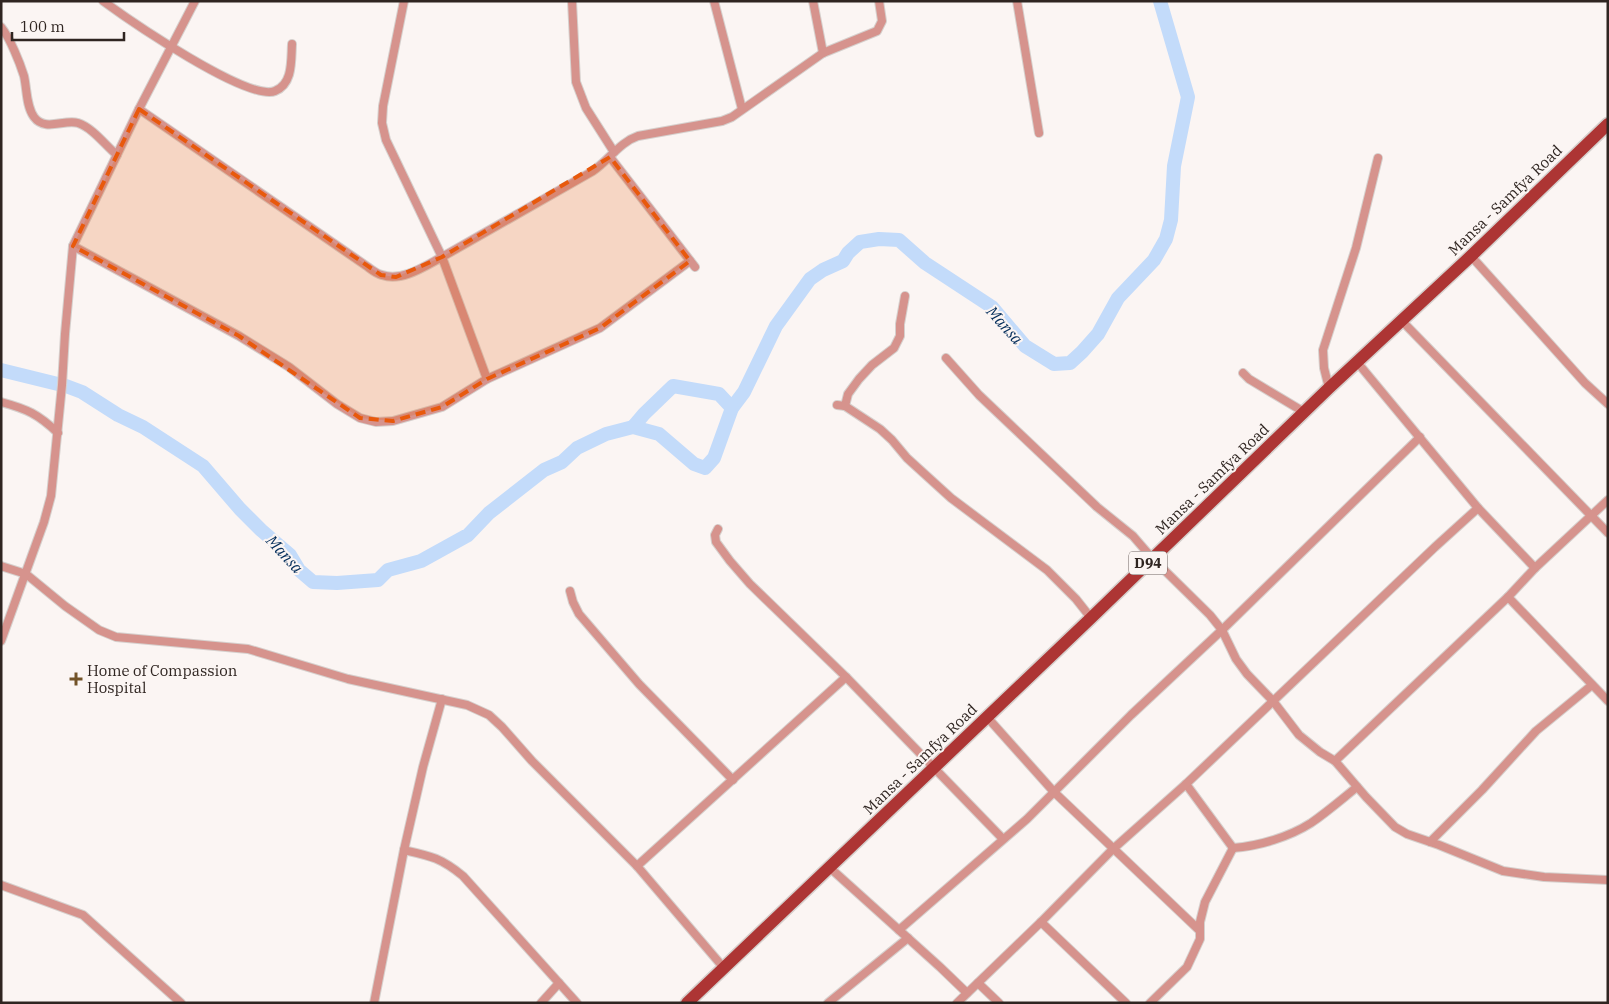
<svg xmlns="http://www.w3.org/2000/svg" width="1609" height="1004" viewBox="0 0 1609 1004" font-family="'IBM Plex Serif',serif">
<rect width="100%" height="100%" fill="#fbf5f3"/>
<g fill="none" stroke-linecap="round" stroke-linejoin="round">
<g stroke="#c3dbfa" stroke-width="14">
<path d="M1,370L66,386L82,392L118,415L143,427L203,466L240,509L261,530L290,555L299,570L313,582L337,583L378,580L388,570L421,561L468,535L489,513L544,470L562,462L577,448L606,434L633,427L659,434L694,464L705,468L714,458L732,408L744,392L776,326L810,279L823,270L843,261L848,253L860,242L879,239L899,240L925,263L992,307L1025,346L1054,364L1070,363L1082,352L1098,334L1118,298L1154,260L1166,239L1171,220L1174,166L1188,97L1160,1"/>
<path d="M633,427L644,414L673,386L719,394L732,408"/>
</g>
<defs>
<g id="minor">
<path d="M103,1C129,20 248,102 275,91C293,84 291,61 292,44"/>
<path d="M404,1L383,106L382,123L386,140L442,257L487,379"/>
<path d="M572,1L576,82L586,108L614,152"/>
<path d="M714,1L742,109"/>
<path d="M813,1L823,53"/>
<path d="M1017,1L1039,133"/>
<path d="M1,27C10,38 20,63 24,76C27,89 26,106 34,117C45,132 64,119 78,123C93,128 105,145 117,155"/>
<path d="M139,109L368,267C372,270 377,274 382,275C402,282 425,266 442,257L593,171C609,160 620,142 638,136L722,121L732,117L823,53L877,31L882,21L879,1"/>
<path d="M610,157L695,267"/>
<path d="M73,246L239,336L289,367L337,404L360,418L376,422L393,421L442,407L487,379L600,328L690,261"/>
<path d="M1471,256L1585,383L1608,404"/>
<path d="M1401,320L1608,533"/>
<path d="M946,358L979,395L1097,507L1133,536L1152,558L1210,615L1222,630L1236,659L1247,674L1273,701L1299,735L1320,752L1335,761L1366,797L1395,827L1407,834L1439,845L1503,871L1544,877L1608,880"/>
<path d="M1357,362L1478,508L1535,568"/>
<path d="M1243,373L1249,379L1304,412"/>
<path d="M1329,388L1324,368L1323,350L1356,248L1378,158"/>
<path d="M1,402C27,409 38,414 58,433"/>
<path d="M837,405L845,406L880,429L892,440L907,458L951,498L1047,570L1076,599L1091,618"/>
<path d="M845,406L848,394L859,379L872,365L894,348L900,336V324L905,296"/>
<path d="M1608,500L1535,568L1508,597L1608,701"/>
<path d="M718,529L715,535L716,542L730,561L750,584L846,677L1003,839"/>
<path d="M1,566L26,574L65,606L99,630L116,637L248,649L348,679L467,705L489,715L502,727L532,761L637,866L723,967"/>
<path d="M570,591L573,602L579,614L639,684L733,780"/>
<path d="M1,641L44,522L51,496L62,385L65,334L73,246L139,109L195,1"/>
<path d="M987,717L1054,792L1199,930"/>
<path d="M1335,761L1508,597"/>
<path d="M1186,784L1233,848"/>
<path d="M1430,842L1482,790L1536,731L1592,685"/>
<path d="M1233,848C1259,846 1289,837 1311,823C1327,812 1342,799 1357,787"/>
<path d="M404,850C431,856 441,858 463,876L577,1003"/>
<path d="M637,866L846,677"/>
<path d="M829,867L940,967L967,993"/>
<path d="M1,885L83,915L181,1003"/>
<path d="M1041,922L1126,1003"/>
<path d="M899,930L1027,819L1131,715L1222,630L1420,437"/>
<path d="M978,983L999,1003"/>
<path d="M374,1003L404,850L423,767L442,699"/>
<path d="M541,1003L559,983"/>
<path d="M828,1003L908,938"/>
<path d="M957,1003L1041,922L1113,849L1186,784L1435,547L1478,508"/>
<path d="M1150,1003L1187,967L1200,939V922L1205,902L1233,848"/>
</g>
<path id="primary" d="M687,1003L1091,618L1329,388L1471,256L1608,124"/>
</defs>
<use href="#minor" stroke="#d6d0cd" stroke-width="10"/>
<use href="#primary" stroke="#d6d0cd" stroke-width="15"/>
<use href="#minor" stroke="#d6938d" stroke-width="8"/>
<use href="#primary" stroke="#ad3534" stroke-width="12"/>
</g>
<path fill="#e8590c" fill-opacity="0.2" stroke="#e8590c" stroke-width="4" stroke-dasharray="10 6" stroke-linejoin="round" d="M139,109L381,275L396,277L442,257L610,157L690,261L600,328L487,379L442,407L393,421L360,418L239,336L73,246Z"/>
<path fill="#725328" stroke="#fbf5f3" stroke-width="2" d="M73.5 671.5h5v5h5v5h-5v5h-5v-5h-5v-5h5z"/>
<g text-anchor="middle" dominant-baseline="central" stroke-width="4" stroke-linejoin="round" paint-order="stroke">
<rect fill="#fbf5f3" stroke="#6c6360" stroke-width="1" x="1129" y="551.5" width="38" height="23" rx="4"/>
<g font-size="14" font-weight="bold" fill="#2f2521">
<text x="1148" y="563">D94</text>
</g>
<g font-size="15" fill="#2f2521" stroke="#fbf5f3">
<text transform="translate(1505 200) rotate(-44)">Mansa - Samfya Road</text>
<text transform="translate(1212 479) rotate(-44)">Mansa - Samfya Road</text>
<text transform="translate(920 759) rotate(-44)">Mansa - Samfya Road</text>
</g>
<g font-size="15" fill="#2f2521" stroke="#fbf5f3" text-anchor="start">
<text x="87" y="670">Home of Compassion<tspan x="87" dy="17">Hospital</tspan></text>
</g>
<g font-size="16" font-style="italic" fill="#022c5a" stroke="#fbf5f3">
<text transform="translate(1005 325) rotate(48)">Mansa</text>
<text transform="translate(285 554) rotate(47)">Mansa</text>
</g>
</g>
<rect width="1609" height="1004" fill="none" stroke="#2f2521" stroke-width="5"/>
<path d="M12 32v8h112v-8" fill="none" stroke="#2f2521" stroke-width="2.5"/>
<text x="20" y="32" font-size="15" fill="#2f2521" stroke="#fbf5f3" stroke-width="4" paint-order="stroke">100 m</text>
</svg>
